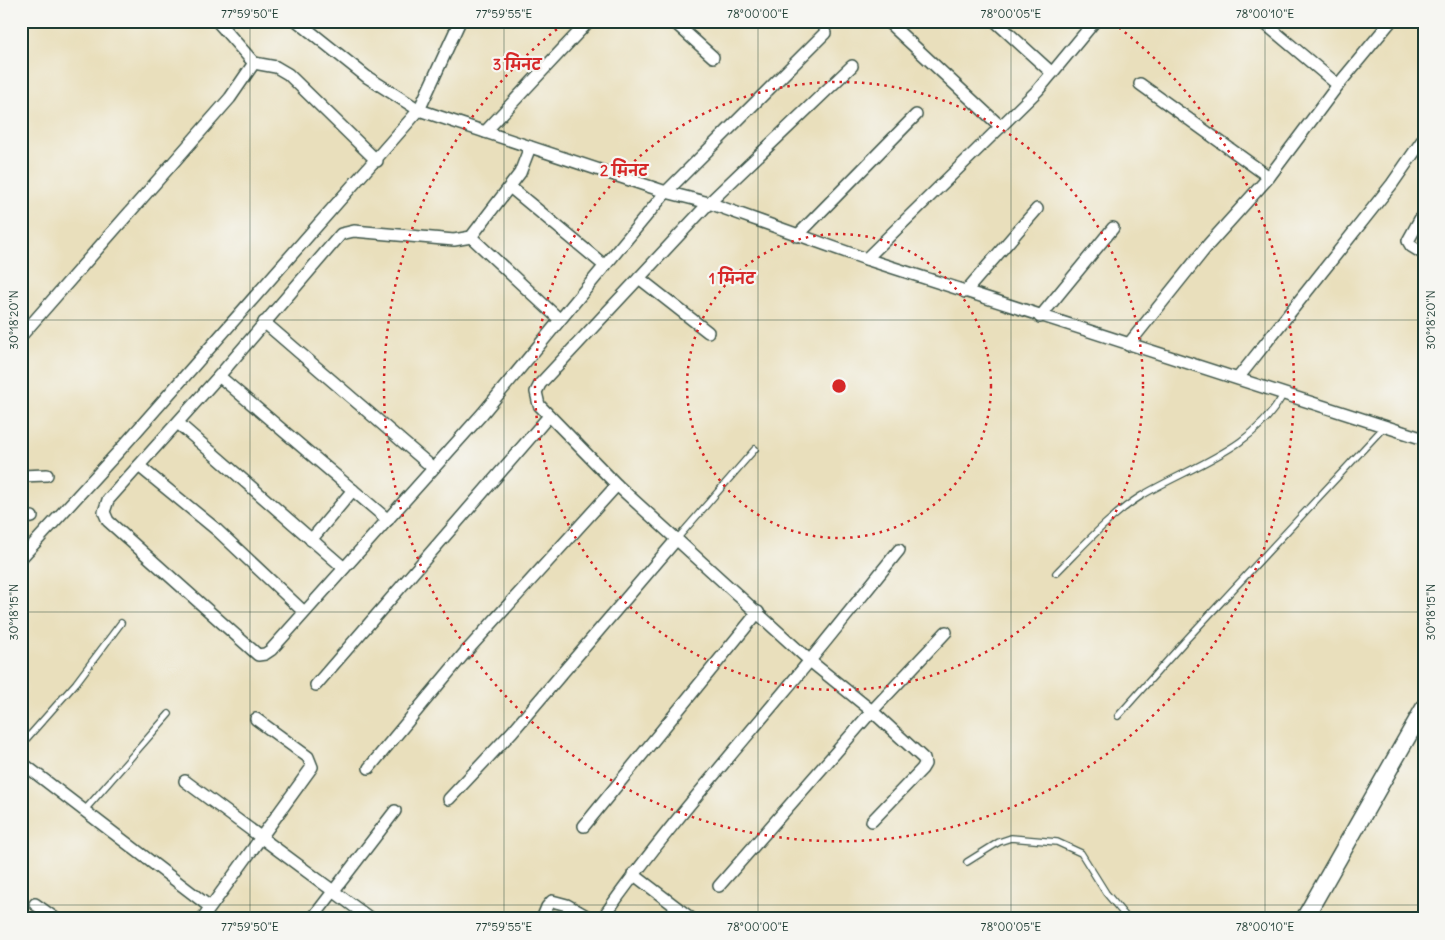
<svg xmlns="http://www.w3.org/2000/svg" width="1445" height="940" viewBox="0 0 1445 940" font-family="Delius,'Playpen Sans Deva',sans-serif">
<rect width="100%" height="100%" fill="#f6f6f2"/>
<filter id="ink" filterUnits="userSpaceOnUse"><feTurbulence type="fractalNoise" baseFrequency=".02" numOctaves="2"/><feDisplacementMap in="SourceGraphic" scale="10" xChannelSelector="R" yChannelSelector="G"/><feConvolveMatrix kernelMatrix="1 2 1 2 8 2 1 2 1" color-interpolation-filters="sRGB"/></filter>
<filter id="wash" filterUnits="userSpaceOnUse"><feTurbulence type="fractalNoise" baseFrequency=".0096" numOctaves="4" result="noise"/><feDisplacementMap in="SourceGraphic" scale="20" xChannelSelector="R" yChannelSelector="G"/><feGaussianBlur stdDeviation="1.12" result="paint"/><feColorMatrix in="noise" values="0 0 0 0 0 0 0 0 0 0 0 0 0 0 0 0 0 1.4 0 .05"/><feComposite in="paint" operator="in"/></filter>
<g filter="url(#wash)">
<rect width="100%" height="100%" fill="#e9dfbc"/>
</g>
<g filter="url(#ink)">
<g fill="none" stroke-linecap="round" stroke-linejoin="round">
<defs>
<g id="lane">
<path d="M676,540L755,449"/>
<path d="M1056,573C1082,547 1109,516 1141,496C1191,466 1255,449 1284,393"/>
<path d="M1118,716L1185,641L1385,426"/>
<path d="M21,745L76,683L121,623"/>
<path d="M83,812L169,714"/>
<path d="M967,862L999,842L1011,838L1057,842L1081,853L1106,893L1128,919"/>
</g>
<g id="street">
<path d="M297,21L367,77L419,110L666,192L709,203L866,259L1424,439"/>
<path d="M673,21L713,57"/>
<path d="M887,21L1001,127"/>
<path d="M995,21L1052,73"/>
<path d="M1262,21L1338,85"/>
<path d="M254,63L276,67L288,74L377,161"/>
<path d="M852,66L709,203L540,384L536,392L539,405L617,485L810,661L872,711L924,759L925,764L922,769L872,821"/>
<path d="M1140,84L1269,177"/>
<path d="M485,132L589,21"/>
<path d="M530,147L520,173L471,237L454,240L354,231L341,234L219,376L108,500L104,512L108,521L258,655L265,654L271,650L483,413L666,192L825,33"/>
<path d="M510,187L605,266"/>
<path d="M1424,212L1408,241L1411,246L1424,254"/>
<path d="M797,236L916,115"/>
<path d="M471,237L559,319"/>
<path d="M866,259L1038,90L1095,21"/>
<path d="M639,278L708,332"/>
<path d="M965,292L1037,209"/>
<path d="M1040,317L1113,228"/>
<path d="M264,322L433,468"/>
<path d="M21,336L230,98L254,63L217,21"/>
<path d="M1128,345L1208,245L1269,177L1338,85L1391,21"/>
<path d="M219,376L388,520"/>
<path d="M1238,378L1392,184L1424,138"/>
<path d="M178,423L344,568"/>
<path d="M139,466L217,530L304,612"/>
<path d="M21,476L47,475"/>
<path d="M21,518L32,517"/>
<path d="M311,540L353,490"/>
<path d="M21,558L119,451L419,110L460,21"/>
<path d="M316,685L549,416"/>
<path d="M21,762L210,907"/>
<path d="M369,768L463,655L617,485"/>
<path d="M185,781L371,919"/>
<path d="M449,799L512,732L676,540"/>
<path d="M584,826L758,612"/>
<path d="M633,874L692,919"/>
<path d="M719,886L872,711L946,632"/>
<path d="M35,904L56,919"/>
<path d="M202,919L312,767L308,757L256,719"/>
<path d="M312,919L395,811"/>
<path d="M542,919L547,907L552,901L567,905L592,919"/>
<path d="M602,919C657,840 720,768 782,694C822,647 860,598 899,550"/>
</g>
<path id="secondary" d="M1304,919L1424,708"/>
</defs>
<use href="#lane" stroke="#3d5548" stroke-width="8"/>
<use href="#street" stroke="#3d5548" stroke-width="14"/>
<use href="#secondary" stroke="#3d5548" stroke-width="19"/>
<use href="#lane" stroke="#fff" stroke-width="5.5"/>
<use href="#street" stroke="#fff" stroke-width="11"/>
<use href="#secondary" stroke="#fff" stroke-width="16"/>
</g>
</g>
<path fill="none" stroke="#1f3d34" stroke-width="1" stroke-opacity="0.45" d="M250,21V919M504,21V919M758,21V919M1011,21V919M1265,21V919M21,28H1424M21,320H1424M21,612H1424M21,905H1424"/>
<g fill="none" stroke="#d62828" stroke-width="2.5" stroke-dasharray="2.5 5">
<circle cx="839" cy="386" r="152"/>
<circle cx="839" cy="386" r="304"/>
<path d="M1113 23A455 455 0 1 1 565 23"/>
</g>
<circle cx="839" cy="386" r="8" fill="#d62828" stroke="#f6f6f2" stroke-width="2.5"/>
<g font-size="15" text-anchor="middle" font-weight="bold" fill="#d62828" stroke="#f6f6f2" stroke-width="4.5" stroke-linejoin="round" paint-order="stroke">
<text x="517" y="70">3 मिनट</text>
<text x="624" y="176">2 मिनट</text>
<text x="732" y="284">1 मिनट</text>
</g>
<rect width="1445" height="940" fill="none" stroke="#f6f6f2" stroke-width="55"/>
<rect x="28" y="28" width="1390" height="884" fill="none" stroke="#1f3d34" stroke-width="2"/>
<g font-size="12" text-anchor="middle" fill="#1f3d34">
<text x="250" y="18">77°59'50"E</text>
<text x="504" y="18">77°59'55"E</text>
<text x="758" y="18">78°00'00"E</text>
<text x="1011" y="18">78°00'05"E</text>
<text x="1265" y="18">78°00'10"E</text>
<text transform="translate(14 320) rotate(-90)" y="4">30°18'20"N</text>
<text transform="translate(1431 320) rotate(-90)" y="4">30°18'20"N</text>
<text transform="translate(14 612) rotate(-90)" y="4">30°18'15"N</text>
<text transform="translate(1431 612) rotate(-90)" y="4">30°18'15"N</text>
<text x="250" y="931">77°59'50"E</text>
<text x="504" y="931">77°59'55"E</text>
<text x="758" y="931">78°00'00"E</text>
<text x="1011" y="931">78°00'05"E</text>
<text x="1265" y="931">78°00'10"E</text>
</g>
</svg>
